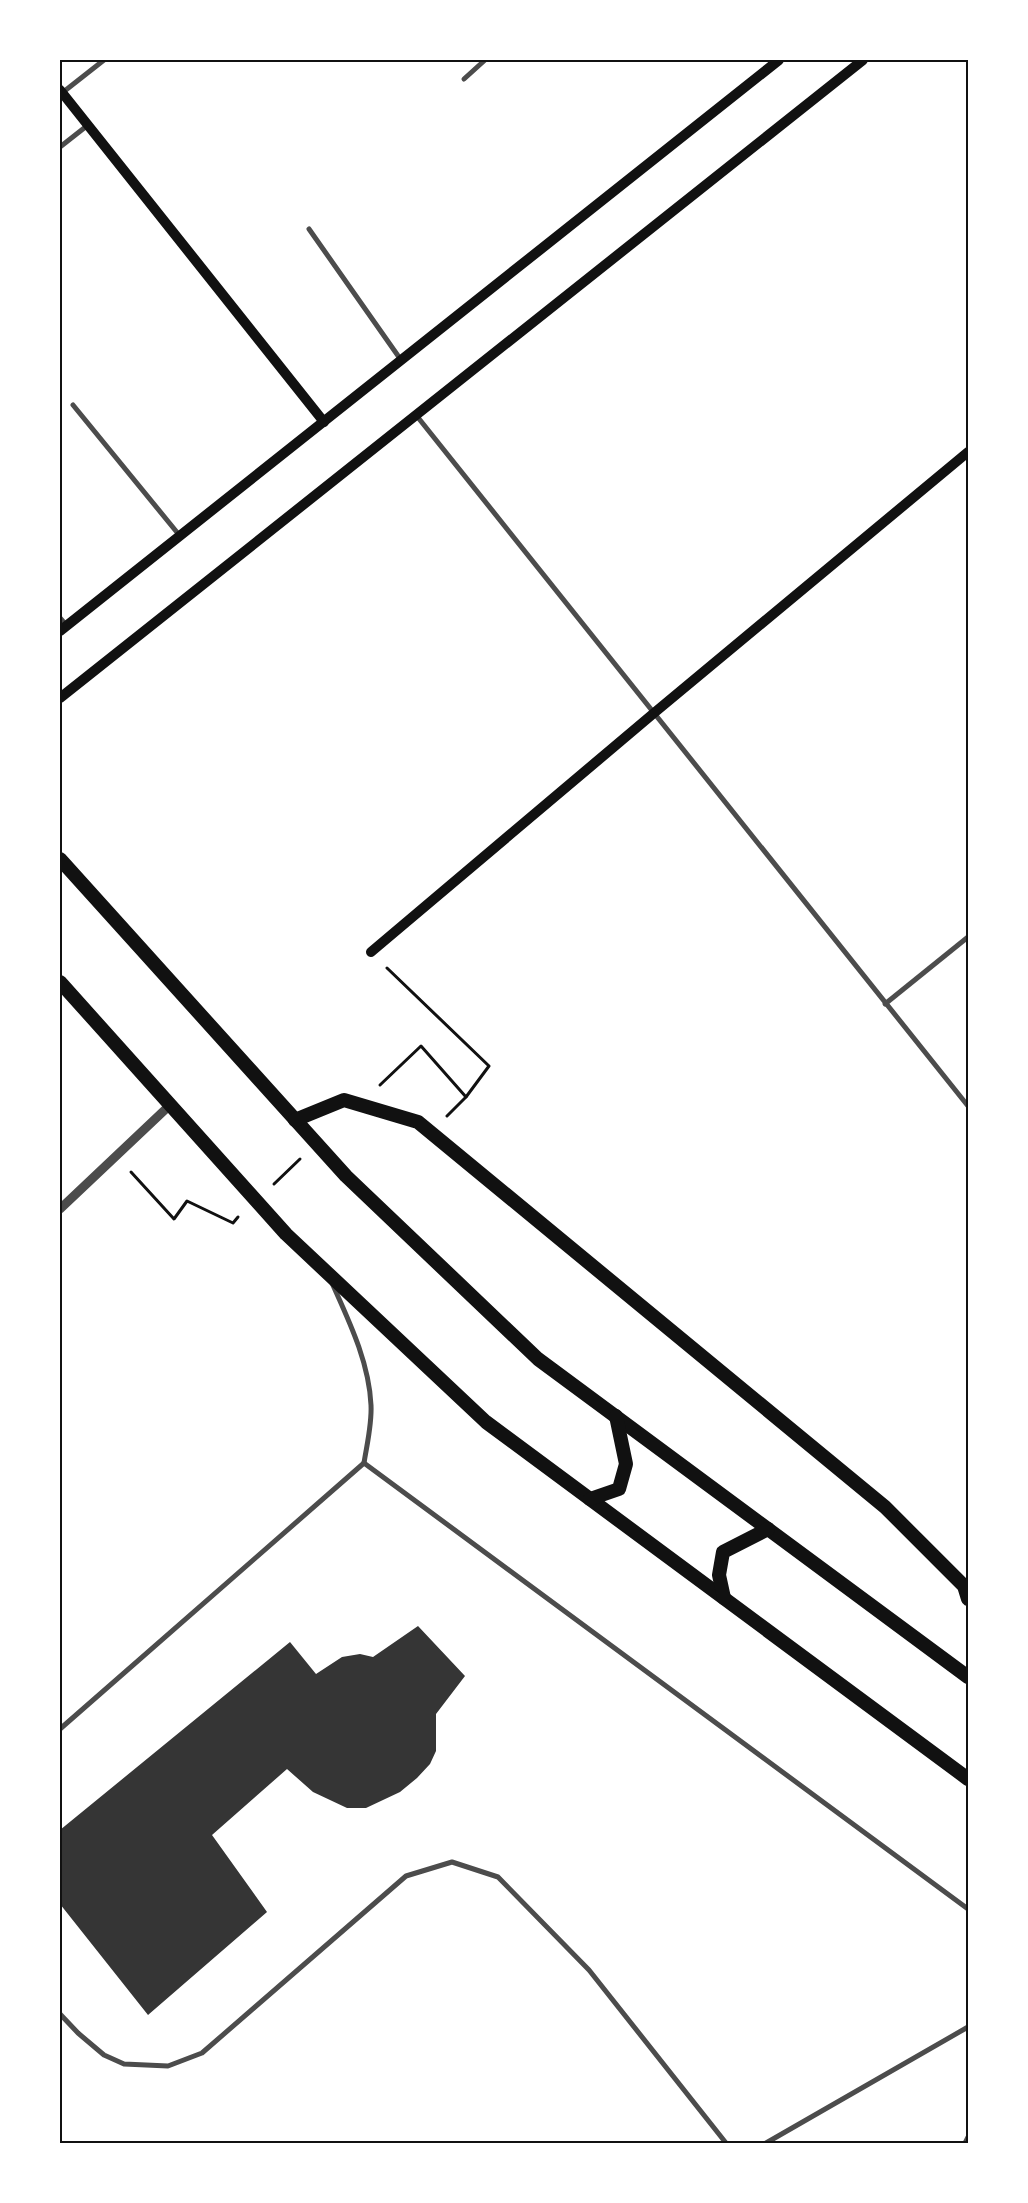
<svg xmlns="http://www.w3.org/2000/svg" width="1028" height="2203" viewBox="0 0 1028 2203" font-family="'Nunito Sans',sans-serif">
<rect width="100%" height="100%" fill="#fff"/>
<path fill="#353535" d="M418,1626L465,1676L436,1714V1751L430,1764L417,1778L400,1792L366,1808H347L313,1792L287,1769L212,1835L267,1912L148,2015L60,1904V1830L290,1642L316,1674L342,1657L360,1654L373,1657Z"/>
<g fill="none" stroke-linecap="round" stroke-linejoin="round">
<g stroke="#111" stroke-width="3">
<path d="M387,968L489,1066L466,1097L447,1116"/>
<path d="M380,1085L421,1046L466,1097"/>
<path d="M131,1172L174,1219L187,1201L233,1223L238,1217"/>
<path d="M274,1184L300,1159"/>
</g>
<g stroke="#4c4c4c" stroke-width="5">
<path d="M464,79L485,60"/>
<path d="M62,93L104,60"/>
<path d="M60,147L88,125"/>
<path d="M309,229L401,360"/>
<path d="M73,405L180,536"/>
<path d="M416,415L968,1106"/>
<path d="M60,618L67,626"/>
<path d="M885,1004L968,937"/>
<path d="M332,1283C349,1321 369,1362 371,1405C372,1424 367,1444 364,1463"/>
<path d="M364,1463L968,1909"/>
<path d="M60,1729L364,1463"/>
<path d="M60,2014L78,2033L104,2055L124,2064L168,2066L202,2053L406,1876L452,1862L498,1877L589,1970L726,2143"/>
<path d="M766,2143L968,2027"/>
<path d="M965,2143L968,2137"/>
</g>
<path stroke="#4c4c4c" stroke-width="9" d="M60,1209L170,1105"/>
<g stroke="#111" stroke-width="10">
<path d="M60,90L324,422"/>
<path d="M60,631L779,60"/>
<path d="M60,698L863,60"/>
<path d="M371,952L654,713L968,452"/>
</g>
<g stroke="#111" stroke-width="14">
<path d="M60,859L346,1176L538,1359L968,1677"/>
<path d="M60,982L286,1234L486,1422L968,1779"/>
<path d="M295,1120L344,1100L418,1122L885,1507L964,1586L968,1599"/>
<path d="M590,1499L619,1489L626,1464L616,1416"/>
<path d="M724,1598L719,1575L723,1552L768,1529"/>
</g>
</g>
<rect width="1028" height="2203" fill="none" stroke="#ffffff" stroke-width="122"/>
<rect x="61" y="61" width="906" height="2081" fill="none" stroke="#111" stroke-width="2"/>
</svg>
